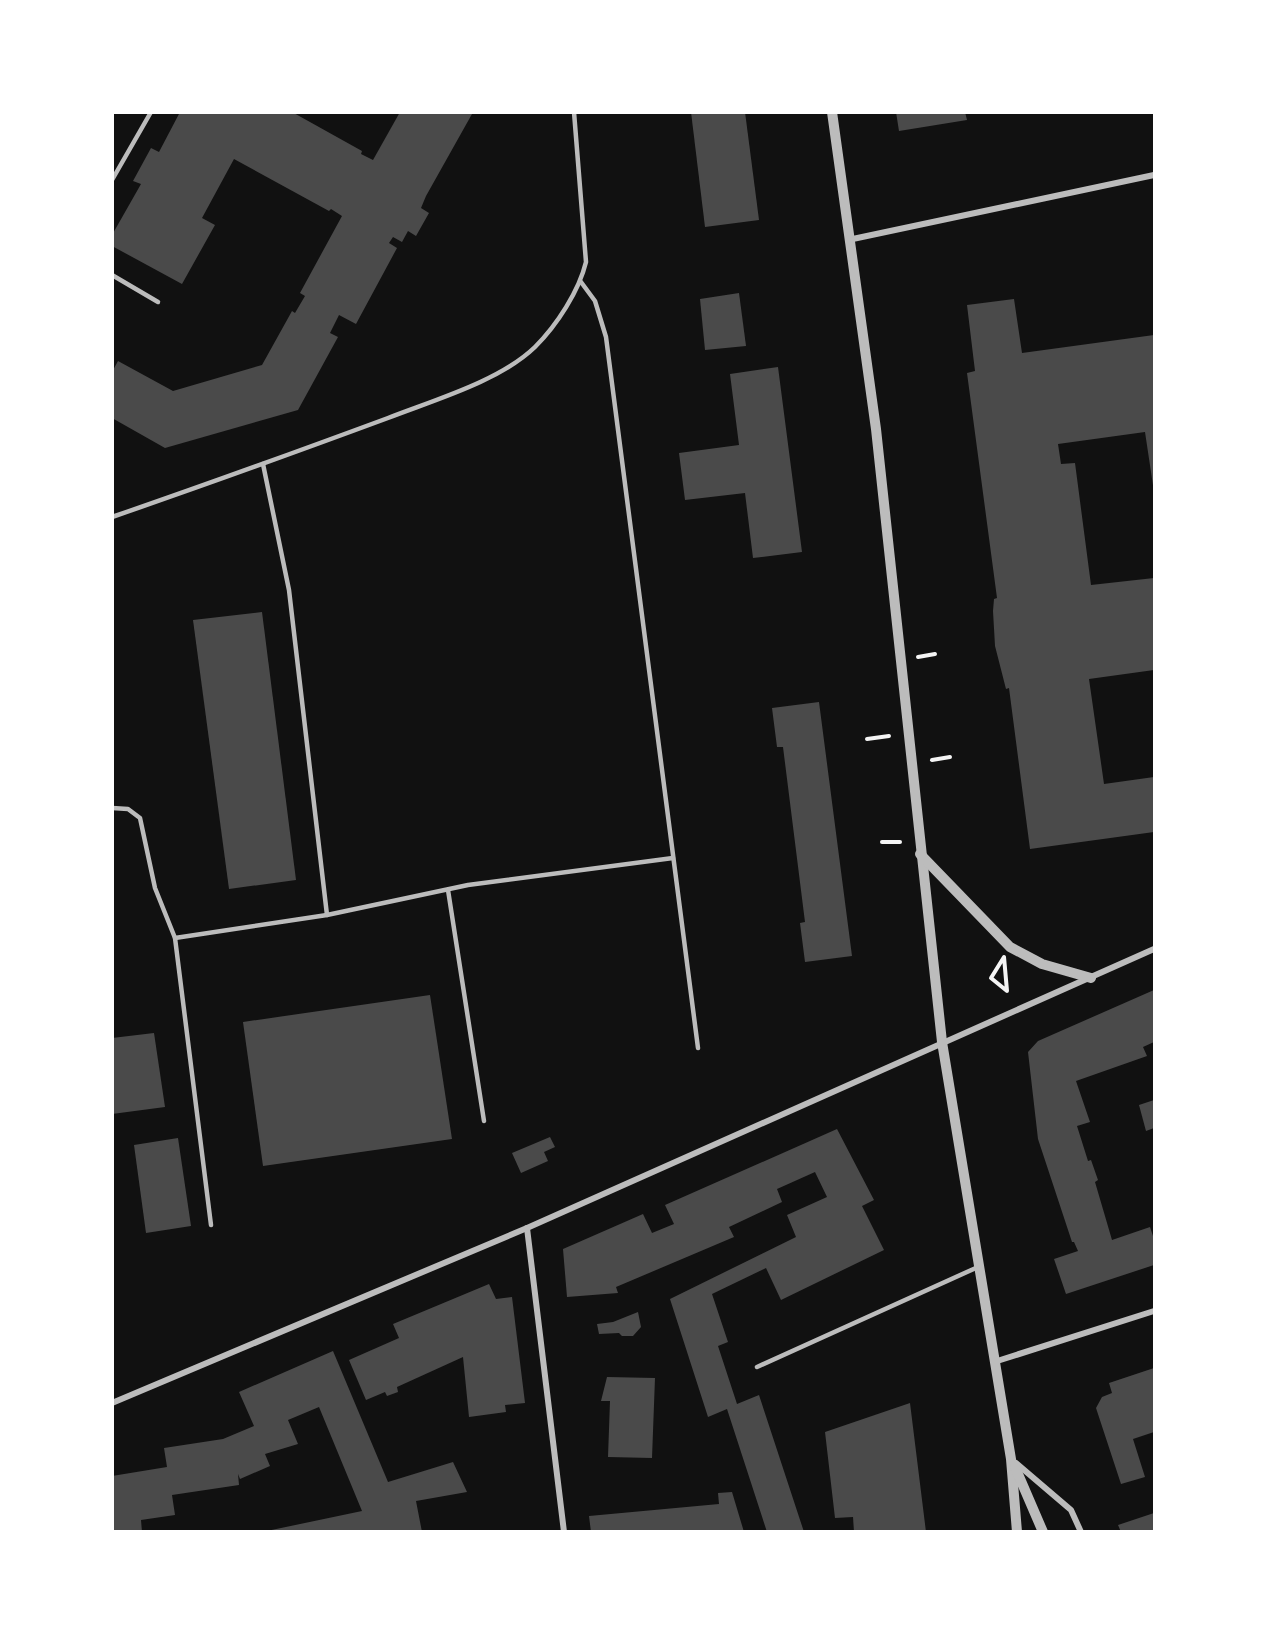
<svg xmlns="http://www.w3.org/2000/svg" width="1267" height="1644" viewBox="0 0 1267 1644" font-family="'PT Sans Narrow',sans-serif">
<rect width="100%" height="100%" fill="#111"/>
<g fill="#4a4a4a">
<path d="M180,112H292L362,151L361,154L373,160L400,112L472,114L426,196L421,208L429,213L416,236L408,231L402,242L393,237L389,243L397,248L356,324L339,315L330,333L338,337L298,410L165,448L112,418V372L118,361L173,391L262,365L292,311L295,313L305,296L300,293L342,216L331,209L329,211L234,159L202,218L215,225L182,284L112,246V235L141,184L133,181L151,148L159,152Z"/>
<path d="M691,112H745L759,220L705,227Z"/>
<path d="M896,112H965L967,120L899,131Z"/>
<path d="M739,293L746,346L705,350L700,299Z"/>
<path d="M1014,299L1022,353L1154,335V492L1145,432L1058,444L1061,464L1075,463L1091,585L1154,578V670L1089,679L1104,784L1154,777V832L1030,849L1009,688L1006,689L995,646L993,611L994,599L997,598L967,373L975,371L967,305Z"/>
<path d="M778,367L802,552L753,558L745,493L685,500L679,453L739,445L730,374Z"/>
<path d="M262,612L296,880L229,889L193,620Z"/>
<path d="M819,702L852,956L805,962L800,923L805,922L783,747H777L772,708Z"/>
<path d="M1154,990V1042L1143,1047L1147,1056L1076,1081L1090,1122L1077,1126L1088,1161L1091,1160L1098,1180L1095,1182L1112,1240L1150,1227L1154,1239V1265L1066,1294L1054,1259L1078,1251L1074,1242H1072L1038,1139L1028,1052L1038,1041Z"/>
<path d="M430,995L452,1139L263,1166L243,1022Z"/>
<path d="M154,1033L165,1107L112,1114V1038Z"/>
<path d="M1154,1100V1128L1146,1131L1139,1105Z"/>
<path d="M837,1129L874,1200L862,1206L884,1250L781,1300L766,1268L712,1294L728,1342L718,1346L737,1404L759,1395L804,1532H767L727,1409L708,1417L670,1299L796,1237L787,1215L827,1197L815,1172L777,1189L782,1202L729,1227L734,1237L616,1287L618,1293L567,1297L563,1249L643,1214L652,1233L674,1224L665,1205Z"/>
<path d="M550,1137L555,1147L544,1152L548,1161L521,1173L512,1153Z"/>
<path d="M178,1138L191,1226L146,1233L134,1145Z"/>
<path d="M489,1284L496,1299L512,1297L525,1403L505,1405L506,1412L469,1417L463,1357L397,1387L398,1392L387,1396L385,1392L366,1400L349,1360L399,1338L393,1324Z"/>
<path d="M638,1312L641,1327L633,1336H622L619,1333L599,1334L597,1324L613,1322Z"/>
<path d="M333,1351L388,1482L453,1462L467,1492L416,1501L422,1532H262L362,1511L319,1407L288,1420L298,1444L265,1454L270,1466L240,1479L238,1474L239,1485L172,1495L175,1515L141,1520L142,1532H112V1476L167,1467L164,1448L223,1439L254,1426L239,1392Z"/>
<path d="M1154,1368V1432L1133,1439L1145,1477L1121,1484L1096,1408L1102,1397L1112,1393L1109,1383Z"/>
<path d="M607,1377L655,1378L652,1458L608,1457L610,1401H601Z"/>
<path d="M910,1403L926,1532H854L853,1517L835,1518L825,1432Z"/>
<path d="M732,1492L744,1532H591L589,1516L719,1504L718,1493Z"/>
<path d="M1154,1513V1532H1121L1118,1525Z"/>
</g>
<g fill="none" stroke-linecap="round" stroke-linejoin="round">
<g stroke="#f5f5f5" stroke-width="4">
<path d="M918,657L935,654"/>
<path d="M867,739L889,736"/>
<path d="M932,760L950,757"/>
<path d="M882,842H900"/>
<path d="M1004,957L1007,991L991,978Z"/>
</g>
<g stroke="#bcbcbc" stroke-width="4.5">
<path d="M112,180L151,112"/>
<path d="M112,275L158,302"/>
<path d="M581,282L595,301L606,337L698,1048"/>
<path d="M263,464L289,590L327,915"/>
<path d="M112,517C205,485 296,452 388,418C434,400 500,381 535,347C557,325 579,291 586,262L574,112"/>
<path d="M112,808L128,809L140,818L155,888L175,938L211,1225"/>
<path d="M448,890L484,1121"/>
<path d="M175,938L327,915L468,885L673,858"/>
<path d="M757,1367L978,1267"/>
</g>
<g stroke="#bcbcbc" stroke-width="6">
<path d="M848,240L1154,175"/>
<path d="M527,1228L564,1532"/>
<path d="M994,1362L1154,1311"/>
<path d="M112,1403L527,1228L1154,949"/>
<path d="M1016,1463L1071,1510L1081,1532"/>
</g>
<g stroke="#bcbcbc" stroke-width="10">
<path d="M832,112L876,429L942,1042L1011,1459L1017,1532"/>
<path d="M920,854L1010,947L1042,964L1091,978"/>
<path d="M1015,1467L1043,1532"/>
</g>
</g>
<rect width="1267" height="1644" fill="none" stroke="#ffffff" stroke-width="228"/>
</svg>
